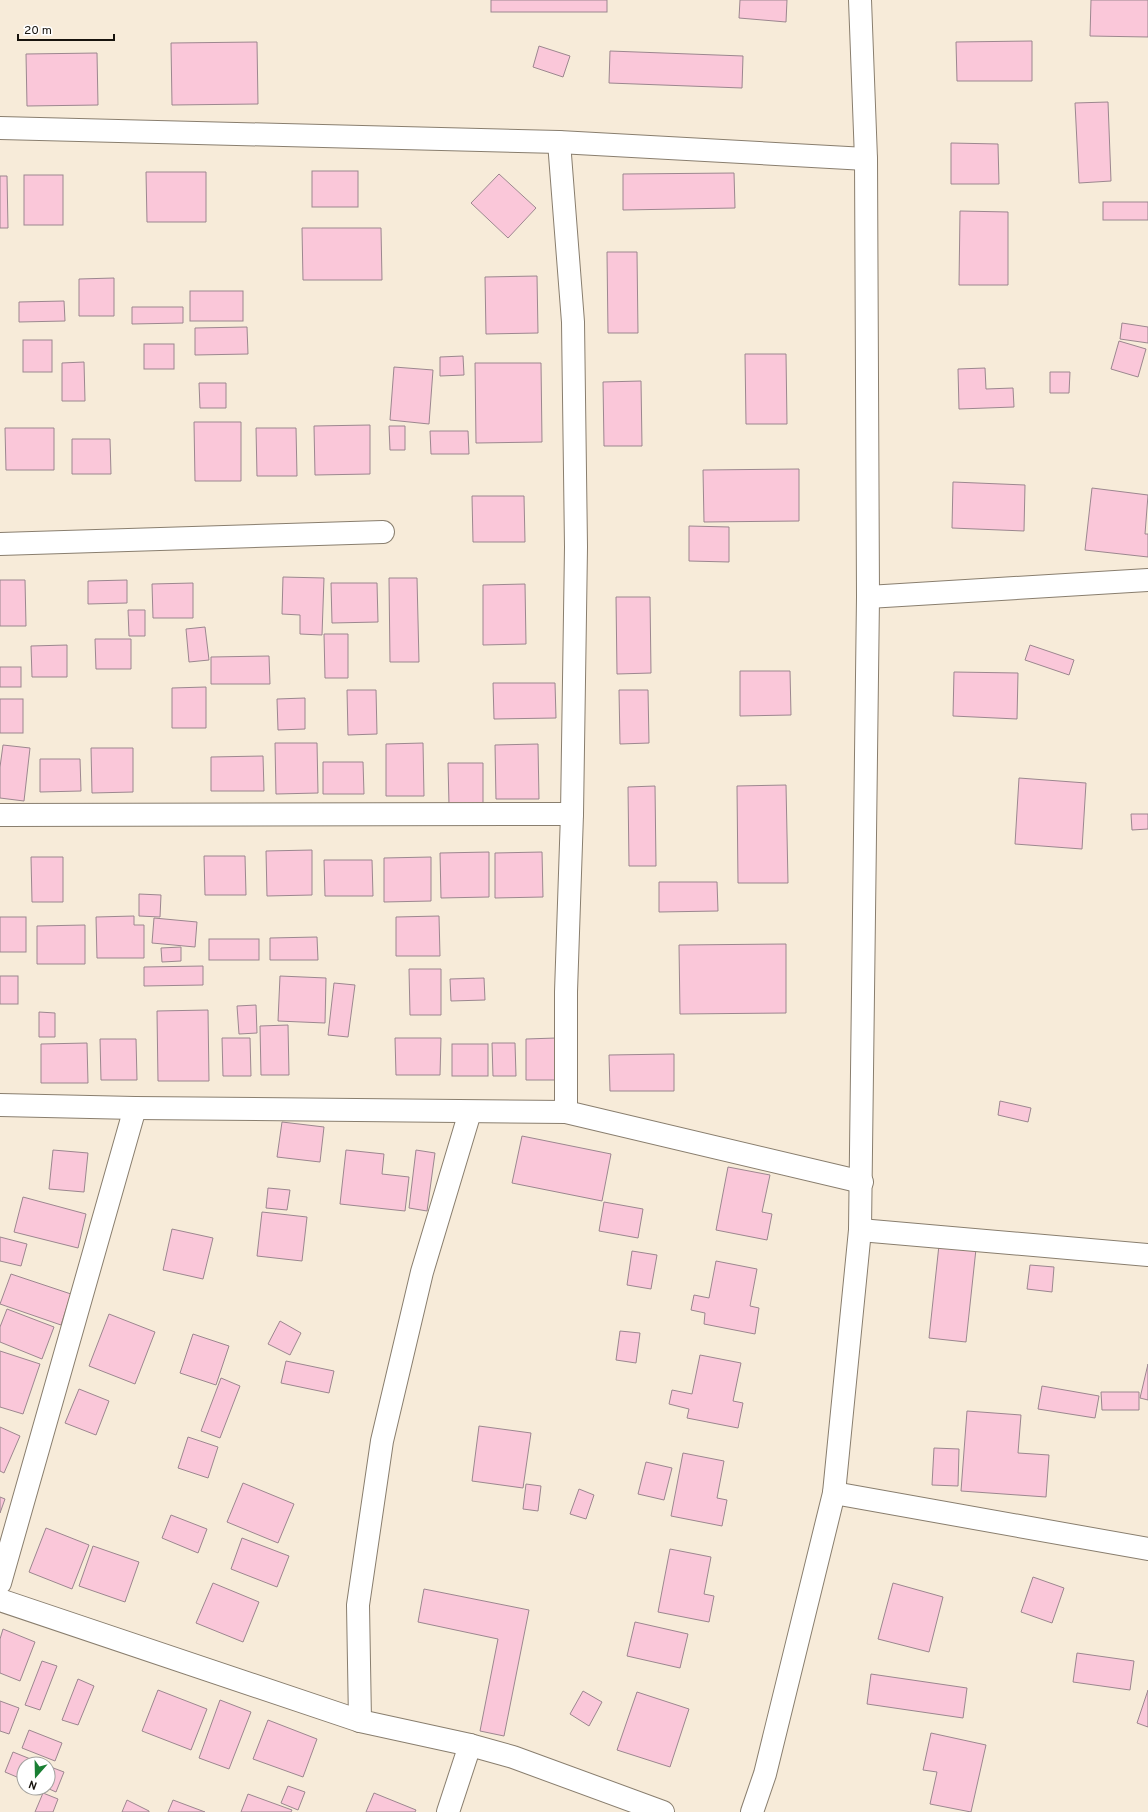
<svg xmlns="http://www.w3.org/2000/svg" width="1148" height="1812" viewBox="0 0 1148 1812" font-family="Overpass,sans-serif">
<rect width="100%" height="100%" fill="#f7ebd9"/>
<g fill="#fac7d9" stroke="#9c878f">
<rect x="491" y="0" width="116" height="12"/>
<path d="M740,0H787L786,22L739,18Z"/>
<path d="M1091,0H1148V37L1090,36Z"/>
<path d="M1032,41V81H957L956,42Z"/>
<path d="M257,42L258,104L172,105L171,43Z"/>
<path d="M539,46L570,56L563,77L533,67Z"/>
<path d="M610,51L743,56L742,88L609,83Z"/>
<path d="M97,53L98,105L27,106L26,54Z"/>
<path d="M1108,102L1111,181L1079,183L1075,103Z"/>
<path d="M951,143L998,144L999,184H951Z"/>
<rect x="312" y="171" width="46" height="36"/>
<path d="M146,172H206V222H147Z"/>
<path d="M734,173L735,208L623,210V174Z"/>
<path d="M499,174L536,208L508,238L471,203Z"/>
<rect x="24" y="175" width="39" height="50"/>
<path d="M0,176H7L8,228H0Z"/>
<rect x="1103" y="202" width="45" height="18"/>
<path d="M960,211L1008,212V285H959Z"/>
<path d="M302,228H381L382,280H303Z"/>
<path d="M607,252H637L638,333H608Z"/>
<path d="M537,276L538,333L486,334L485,277Z"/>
<path d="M114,278V316H79V279Z"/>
<rect x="190" y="291" width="53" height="30"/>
<path d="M64,301L65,321L19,322V302Z"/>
<path d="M132,307H183V323L132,324Z"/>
<path d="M1122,323L1148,327V343L1120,339Z"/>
<path d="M247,327L248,354L195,355V328Z"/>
<rect x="23" y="340" width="29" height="32"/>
<path d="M1119,341L1146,349L1138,377L1111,369Z"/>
<rect x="144" y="344" width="30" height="25"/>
<path d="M745,354H786L787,424H746Z"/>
<path d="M463,356L464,375L440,376V357Z"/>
<path d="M84,362L85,401H62V363Z"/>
<path d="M475,363H541L542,442L476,443Z"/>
<path d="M394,367L433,370L429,424L390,420Z"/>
<path d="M985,368L986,389L1013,388L1014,407L959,409L958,369Z"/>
<path d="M1050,372H1070L1069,393H1050Z"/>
<path d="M641,381L642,446H604L603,382Z"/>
<path d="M199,383H226V408H200Z"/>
<path d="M194,422H241V481H195Z"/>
<path d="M370,425V474L315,475L314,426Z"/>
<path d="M389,426H405V450H390Z"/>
<path d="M5,428H54V470H6Z"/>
<path d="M256,428H296L297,476H257Z"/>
<path d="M430,431H468L469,454H431Z"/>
<path d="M72,439H110L111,474H72Z"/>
<path d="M799,469V521L704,522L703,470Z"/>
<path d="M953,482L1025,485L1024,531L952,528Z"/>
<path d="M1092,488L1148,495L1145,534H1148V557L1085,550Z"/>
<path d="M472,496H524L525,542H473Z"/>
<path d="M689,526L729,527V562L689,561Z"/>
<path d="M283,577L324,578L322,635L300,634V615L282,614Z"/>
<path d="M389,578H417L419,662H390Z"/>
<path d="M0,580H25L26,626H0Z"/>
<path d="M127,580V603L88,604V581Z"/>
<path d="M193,583V618H153L152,584Z"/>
<path d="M331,583H377L378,622L332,623Z"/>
<path d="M525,584L526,644L483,645V585Z"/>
<path d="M616,597H650L651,673L617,674Z"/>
<path d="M128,610H145V636H129Z"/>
<path d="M205,627L209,660L189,662L186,629Z"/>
<path d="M324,634H348V678H325Z"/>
<path d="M95,639H131V669H96Z"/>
<path d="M67,645V677H32L31,646Z"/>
<path d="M1030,645L1074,660L1069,675L1025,660Z"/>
<path d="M269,656L270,684H211V657Z"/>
<rect x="0" y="667" width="21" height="20"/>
<path d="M740,671H790L791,715L740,716Z"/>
<path d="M954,672L1018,673L1017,719L953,716Z"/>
<path d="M493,683H555L556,718L494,719Z"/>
<path d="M206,687V728H172V688Z"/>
<path d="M347,690H376L377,734L348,735Z"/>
<path d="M619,690H648L649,743L620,744Z"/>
<path d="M305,698V729L278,730L277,699Z"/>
<rect x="0" y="699" width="23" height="34"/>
<path d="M275,743H317L318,793L276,794Z"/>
<path d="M423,743L424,796H386V744Z"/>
<path d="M538,744L539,799H496L495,745Z"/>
<path d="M3,745L30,748L24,801L0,798V767Z"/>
<path d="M91,748H133V792L92,793Z"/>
<path d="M263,756L264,791H211V757Z"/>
<path d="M40,759H80L81,791L40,792Z"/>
<path d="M323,762H363L364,794H323Z"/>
<path d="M448,763H483V805H449Z"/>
<path d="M1019,778L1086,783L1082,849L1015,844Z"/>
<path d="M786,785L788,883H738L737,786Z"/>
<path d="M655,786L656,866H629L628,787Z"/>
<path d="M1131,814H1148V829L1132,830Z"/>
<path d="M312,850V895L267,896L266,851Z"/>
<path d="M489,852V897L441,898L440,853Z"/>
<path d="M542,852L543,897L495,898V853Z"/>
<path d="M204,856H245L246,895H205Z"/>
<path d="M31,857H63V902H32Z"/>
<path d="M431,857V901L384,902V858Z"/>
<path d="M324,860H372L373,896H325Z"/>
<path d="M659,882H717L718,911L659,912Z"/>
<path d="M139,894L161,895L160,917L139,916Z"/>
<path d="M134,916V925H144V958H97L96,917Z"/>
<path d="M439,916L440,956H396V917Z"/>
<rect x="0" y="917" width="26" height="35"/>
<path d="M154,918L197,922L195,947L152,943Z"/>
<path d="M85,925V964H37V926Z"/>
<path d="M317,937L318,960H270V938Z"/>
<rect x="209" y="939" width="50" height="21"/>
<path d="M786,944V1013L680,1014L679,945Z"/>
<path d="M181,947V961L162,962L161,948Z"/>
<path d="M203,966V985L144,986V967Z"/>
<path d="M409,969H441V1015H410Z"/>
<rect x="0" y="976" width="18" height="28"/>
<path d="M280,976L326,978L325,1023L278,1021Z"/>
<path d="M484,978L485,1000L451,1001L450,979Z"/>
<path d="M334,983L355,985L348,1037L328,1035Z"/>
<path d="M256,1005L257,1033L239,1034L237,1006Z"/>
<path d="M208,1010L209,1081H158L157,1011Z"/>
<path d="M39,1012L55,1013V1037H39Z"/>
<path d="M288,1025L289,1075H261L260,1026Z"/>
<path d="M222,1038H250L251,1076H223Z"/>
<path d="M395,1038H441L440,1075H396Z"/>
<path d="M556,1038L557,1080H526V1039Z"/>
<path d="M100,1039H136L137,1080H101Z"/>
<path d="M87,1043L88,1083H41V1044Z"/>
<path d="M492,1043H515L516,1076H493Z"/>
<rect x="452" y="1044" width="36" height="32"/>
<path d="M674,1054V1091H610L609,1055Z"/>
<path d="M1000,1101L1031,1108L1028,1122L998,1115Z"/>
<path d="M282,1122L324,1127L320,1162L277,1157Z"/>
<path d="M522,1136L611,1154L602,1201L512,1183Z"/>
<path d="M53,1150L88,1153L84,1192L49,1189Z"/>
<path d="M346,1150L384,1154L382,1174L409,1177L405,1211L340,1204Z"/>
<path d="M416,1150L435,1153L427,1211L409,1208Z"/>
<path d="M728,1167L770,1175L762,1212L772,1214L767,1240L716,1230Z"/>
<path d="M268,1188L290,1190L287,1210L266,1208Z"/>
<path d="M23,1197L86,1214L78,1248L14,1232Z"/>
<path d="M604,1202L643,1209L638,1238L599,1231Z"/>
<path d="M262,1212L307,1217L302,1261L257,1256Z"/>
<path d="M172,1229L213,1238L203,1279L163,1270Z"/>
<path d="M0,1237L27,1244L21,1266L0,1261Z"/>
<path d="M939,1245L976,1249L966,1342L929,1338Z"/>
<path d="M632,1251L657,1255L651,1289L627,1285Z"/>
<path d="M716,1261L757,1269L750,1306L759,1308L755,1334L704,1324L705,1313L691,1310L694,1295L709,1298Z"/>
<path d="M1030,1265L1054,1267L1052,1292L1027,1289Z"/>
<path d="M11,1274L71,1294L61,1325L0,1304Z"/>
<path d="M7,1309L54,1327L42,1359L0,1342V1327Z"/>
<path d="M109,1314L155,1332L135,1384L89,1366Z"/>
<path d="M280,1321L301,1333L290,1355L268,1344Z"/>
<path d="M620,1331L640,1333L636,1363L616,1360Z"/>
<path d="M193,1334L229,1346L216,1385L180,1373Z"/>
<path d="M0,1351L40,1364L23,1414L0,1407Z"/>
<path d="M700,1355L741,1363L733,1401L743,1403L738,1428L687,1418L689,1409L669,1404L672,1390L692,1394Z"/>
<path d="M286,1361L334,1371L329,1393L281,1383Z"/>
<path d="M1148,1364V1400L1140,1398Z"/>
<path d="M221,1378L240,1386L220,1438L201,1431Z"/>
<path d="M1042,1386L1099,1396L1095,1418L1038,1409Z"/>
<path d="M79,1389L109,1401L96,1435L65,1423Z"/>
<path d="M1101,1392H1139V1410H1102Z"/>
<path d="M967,1411L1021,1415L1018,1453L1049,1455L1046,1497L961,1491Z"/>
<path d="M479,1426L531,1433L523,1488L472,1481Z"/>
<path d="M0,1427L20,1436L4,1473L0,1471Z"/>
<path d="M188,1437L218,1447L208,1478L178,1468Z"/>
<path d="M934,1448L959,1449L958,1486L932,1485Z"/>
<path d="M683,1453L724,1461L717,1498L727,1500L722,1526L671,1516Z"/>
<path d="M646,1462L672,1468L664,1500L638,1494Z"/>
<path d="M243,1483L294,1504L278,1543L227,1522Z"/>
<path d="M526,1484L541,1486L538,1511L523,1509Z"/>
<path d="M579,1489L594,1495L586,1519L570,1514Z"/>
<path d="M0,1497L5,1499L0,1513Z"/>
<path d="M171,1515L207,1529L198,1553L162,1538Z"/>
<path d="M46,1528L89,1545L72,1589L29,1572Z"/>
<path d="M242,1538L289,1556L277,1587L231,1569Z"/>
<path d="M93,1546L139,1562L125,1602L79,1586Z"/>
<path d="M670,1549L711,1557L704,1594L714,1596L709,1622L658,1612Z"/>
<path d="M1033,1577L1064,1588L1052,1623L1021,1612Z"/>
<path d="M213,1583L259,1602L243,1642L196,1623Z"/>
<path d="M893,1583L943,1597L929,1652L878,1639Z"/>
<path d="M424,1589L529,1610L504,1736L480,1731L498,1639L418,1622Z"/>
<path d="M635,1622L688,1634L680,1668L627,1656Z"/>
<path d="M3,1629L35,1642L20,1681L0,1673V1639Z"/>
<path d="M1077,1653L1134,1661L1130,1690L1073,1682Z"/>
<path d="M42,1661L57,1666L40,1710L25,1705Z"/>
<path d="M871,1674L967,1688L963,1718L867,1704Z"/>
<path d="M78,1679L94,1686L78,1725L62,1720Z"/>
<path d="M158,1690L207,1709L191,1750L142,1731Z"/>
<path d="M1148,1690V1727L1137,1723Z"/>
<path d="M583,1691L602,1702L589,1726L570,1714Z"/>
<path d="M637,1692L689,1709L670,1767L617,1750Z"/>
<path d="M220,1700L251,1712L229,1769L199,1758Z"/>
<path d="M0,1701L19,1708L9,1734L0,1731Z"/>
<path d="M268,1720L317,1739L303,1777L253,1759Z"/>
<path d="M29,1730L62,1743L55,1761L22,1748Z"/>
<path d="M931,1733L986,1745L971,1812L930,1804L937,1772L923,1770Z"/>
<path d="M13,1752L43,1764H24V1780L5,1772Z"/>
<path d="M48,1766L64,1772L56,1792L47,1788H48Z"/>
<path d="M288,1786L305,1792L298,1810L281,1803Z"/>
<path d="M43,1793L58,1799L53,1812H35Z"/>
<path d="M374,1793L416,1810L415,1812H366Z"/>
<path d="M248,1794L292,1810L291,1812H241Z"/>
<path d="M127,1800L149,1811V1812H122Z"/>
<path d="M173,1800L205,1812H168Z"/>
</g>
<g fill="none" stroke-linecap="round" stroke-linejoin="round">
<defs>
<g id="street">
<path d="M0,128L559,142L866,159"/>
<path d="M559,142L573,322L576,547L572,814L566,992V1112"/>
<path d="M0,544L383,532"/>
<path d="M868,597L1148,580"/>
<path d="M0,815L572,814"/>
<path d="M0,1105L135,1108L566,1112L862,1182"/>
<path d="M860,1230L1148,1255"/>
<path d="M834,1493L1148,1549"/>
<path d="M0,1583L135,1108"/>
<path d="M0,1600L360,1721L470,1745L513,1757L663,1812"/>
<path d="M360,1721L358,1605L382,1441L422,1272L470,1112"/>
<path d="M448,1812L470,1745"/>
</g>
<path id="secondary" d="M752,1812L765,1774L834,1493L860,1230L868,597L866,159L860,0"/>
</defs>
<use href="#street" stroke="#897e6e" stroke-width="24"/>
<use href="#secondary" stroke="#897e6e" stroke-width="24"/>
<use href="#street" stroke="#fff" stroke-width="22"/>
<use href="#secondary" stroke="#fff" stroke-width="22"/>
</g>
<g transform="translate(36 1776) rotate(200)"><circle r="19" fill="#ffffff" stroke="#a2a19e"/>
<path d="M0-3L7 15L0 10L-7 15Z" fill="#197f33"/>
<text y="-6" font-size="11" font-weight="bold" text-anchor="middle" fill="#17130d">N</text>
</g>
<path d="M18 34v6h96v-6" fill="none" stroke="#17130d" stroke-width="2"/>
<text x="24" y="34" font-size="12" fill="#17130d" stroke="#ffffff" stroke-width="3" paint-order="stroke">20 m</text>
</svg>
